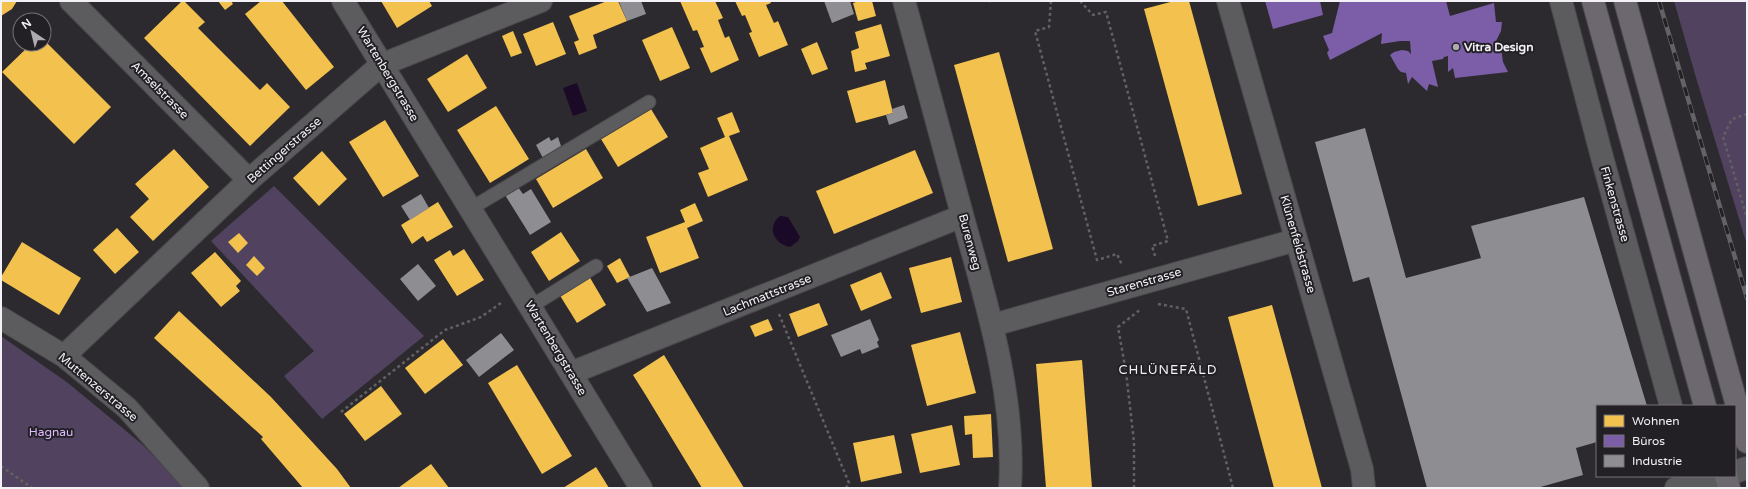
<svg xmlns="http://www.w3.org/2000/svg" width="1748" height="489" viewBox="0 0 1748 489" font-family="'Varela Round',sans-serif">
<rect width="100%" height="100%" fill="#2c2a2e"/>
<g fill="#51435f">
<path d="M1674,1H1747V245L1697,81Z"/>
<path d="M274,186L424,336L322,419L284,376L314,351L211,241Z"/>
<path d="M1,336L68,383L143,445L184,488H1Z"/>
</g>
<g fill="#1b0928">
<path d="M577,83L587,111L573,116L563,88Z"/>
<path d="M780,216L788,217L800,237L798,241L790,247C774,244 766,227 780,216Z"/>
</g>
<g fill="#f2c14e">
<path d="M1,1H17L12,9L1,16Z"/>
<path d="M182,1H184L205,22L198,28L260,90L267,83L290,107L250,146L144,38Z"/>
<path d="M218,1H231L233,4L225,10Z"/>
<path d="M261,1H282L334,67L306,90L245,14Z"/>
<path d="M381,1H429L432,6L397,28Z"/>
<path d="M607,1H618L627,21L593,35L597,48L579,55L574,42L579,40L569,16Z"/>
<path d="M680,1H715L723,18L718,20L725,38L729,36L739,60L711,73L700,48L704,47L697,30L693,31Z"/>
<path d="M735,1H770L771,3L766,5L774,23L778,21L788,45L759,57L749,33L752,32L745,15L742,16Z"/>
<path d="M859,1H872L876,16L858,21L853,3Z"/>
<path d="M1174,1H1189L1242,194L1198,206L1144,9Z"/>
<path d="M553,22L566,54L536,66L523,34Z"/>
<path d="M881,24L890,56L865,63L867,69L855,72L851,51L859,48L855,32Z"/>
<path d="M672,27L690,68L660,81L642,40Z"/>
<path d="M513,31L522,53L511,57L502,36Z"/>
<path d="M44,40L111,107L74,144L2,72L31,44H44Z"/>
<path d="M817,42L828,69L812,75L801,49Z"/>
<path d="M999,52L1053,249L1008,262L954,65Z"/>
<path d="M467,54L487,88L448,112L427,79Z"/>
<path d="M885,80L893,113L856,123L847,91Z"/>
<path d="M496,106L529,159L490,183L457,130Z"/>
<path d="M651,109L668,137L618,167L601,139Z"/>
<path d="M732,112L740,132L729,136L748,180L708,197L698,173L709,169L700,148L725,137L717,118Z"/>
<path d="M385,120L419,176L383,197L349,142Z"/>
<path d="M174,149L209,187L153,241L130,217L149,199L135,184Z"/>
<path d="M586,149L603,178L553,208L536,179Z"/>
<path d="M915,150L933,193L834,234L816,191Z"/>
<path d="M322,151L347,179L319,206L293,178Z"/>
<path d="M438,202L453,227L427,242L423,236L412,244L401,225Z"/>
<path d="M695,203L703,221L687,228L699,258L660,273L646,237L685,222L680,210Z"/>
<path d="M117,228L139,252L115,274L93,250Z"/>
<path d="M561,232L580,261L549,281L531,252Z"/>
<path d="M239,233L248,243L238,253L228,242Z"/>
<path d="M22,242L81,278L59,315L1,280V277Z"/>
<path d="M464,249L484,280L457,296L434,260L450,250L453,256Z"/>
<path d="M215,252L241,281L236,286L240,291L221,307L191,273Z"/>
<path d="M254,256L265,268L257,276L246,265Z"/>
<path d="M951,257L962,302L921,313L909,268Z"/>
<path d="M620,258L630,277L617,283L607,266Z"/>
<path d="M881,272L892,298L861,311L850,285Z"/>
<path d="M589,276L606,305L577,323L559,294Z"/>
<path d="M819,303L828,325L798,337L789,314Z"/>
<path d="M1272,305L1293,381L1322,488H1274L1228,317Z"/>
<path d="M179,311L271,397L337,469L351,488H303L261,439L263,437L154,338Z"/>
<path d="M768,319L773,330L755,337L750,326Z"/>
<path d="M960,332L976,393L927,406L911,345Z"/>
<path d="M443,339L463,365L425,394L405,368Z"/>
<path d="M664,355L744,488H702L645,394L633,375Z"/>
<path d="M1082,360L1092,488H1046L1036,364Z"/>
<path d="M517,365L572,456L542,474L488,383Z"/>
<path d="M381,386L402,414L365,441L344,414Z"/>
<path d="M991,414L993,457L973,458L972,434L965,435L964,416Z"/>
<path d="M952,425L960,465L920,473L911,434Z"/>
<path d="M894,435L902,473L861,482L853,443Z"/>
<path d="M431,464L449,488H398Z"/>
<path d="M596,467L609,488H563Z"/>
</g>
<g fill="#7b5ea7">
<path d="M1265,1H1320L1323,15L1273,29Z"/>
<path d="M1340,1H1446L1450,16L1494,3L1496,22H1502L1501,31L1496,41H1500L1503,62L1508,72L1455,78L1453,68L1448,72V56L1444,57L1443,59L1432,61L1438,87L1429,84L1427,91L1412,77L1408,84L1406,73L1401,72L1398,69L1390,55L1394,52L1402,50L1408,51L1411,54L1410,41H1400L1381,44L1382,33L1330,60L1327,53L1329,50L1323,36L1332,33Z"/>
</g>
<g fill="#8d8d92">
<path d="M622,1H641L646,14L627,21L619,2Z"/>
<path d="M824,1H850L854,14L832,23Z"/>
<path d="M904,105L908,118L889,125L886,115L893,113L892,109Z"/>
<path d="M1365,128L1406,278L1481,258L1471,226L1584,197L1647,406H1597V442L1576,448L1583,475L1537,488H1427L1369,277L1353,282L1315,142Z"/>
<path d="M549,137L551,141L558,137L562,149L544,160L536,145Z"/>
<path d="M518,187L523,194L531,189L551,222L530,235L505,195Z"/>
<path d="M421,194L429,208L410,220L401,206Z"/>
<path d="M418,264L436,286L418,301L400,279Z"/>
<path d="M652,268L671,303L647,312L627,278Z"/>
<path d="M870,319L879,340L877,342L879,347L862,354L860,349L841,357L831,335Z"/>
<path d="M501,333L514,350L479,377L466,360Z"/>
</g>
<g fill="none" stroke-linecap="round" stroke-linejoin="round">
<defs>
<g id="lane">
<path d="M470,209L649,102"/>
<path d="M530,307L596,266"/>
</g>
<g id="street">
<path d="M71,1L249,180"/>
<path d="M343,1L641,488"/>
<path d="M904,1C924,73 943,145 963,218C987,305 1016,397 1010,488"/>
<path d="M1228,1L1362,469L1364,488"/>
<path d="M1561,1L1602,157L1671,406"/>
<path d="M1,318L64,356L127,408L198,488"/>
<path d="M993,325L1296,240"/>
<path d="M64,356L249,180L381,65L541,1"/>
<path d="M571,373L962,216"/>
<path d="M1735,472L1747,468"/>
<path d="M1676,488L1720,476"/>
</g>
<g id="highway">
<path d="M1593,1L1705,406"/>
<path d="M1625,1L1747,442"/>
<path d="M1726,476L1729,488"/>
</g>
</defs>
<use href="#lane" stroke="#49474b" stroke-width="15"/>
<use href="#street" stroke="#49474b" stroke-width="24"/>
<use href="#highway" stroke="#49474b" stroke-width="24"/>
<g stroke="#626063" stroke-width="2.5" stroke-dasharray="3 3" stroke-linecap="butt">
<path d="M988,1H991"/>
<path d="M1051,1L1049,27L1035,31L1097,260L1117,254L1122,265"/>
<path d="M1080,1L1093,15L1106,12L1168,241L1152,246L1155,256"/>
<path d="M1747,114L1732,119L1723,137L1747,218"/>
<path d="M1158,304L1186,309L1233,488"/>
<path d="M779,314L849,483L846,488"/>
<path d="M341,412L445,330L481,317L501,303"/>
<path d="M1,466L32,488"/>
<path d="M1134,488V442L1126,372L1118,327L1141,309"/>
</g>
<use href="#lane" stroke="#5c5b5e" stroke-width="13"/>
<use href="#street" stroke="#5c5b5e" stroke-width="22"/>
<use href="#highway" stroke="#6d6770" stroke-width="22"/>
<defs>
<path id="rail" d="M1659,1L1747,298"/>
</defs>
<use href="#rail" stroke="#636265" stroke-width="4.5"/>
<use href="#rail" stroke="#221f25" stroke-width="3" stroke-dasharray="9" stroke-linecap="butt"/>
</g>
<circle fill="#adabaf" stroke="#221f25" stroke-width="1.5" cx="1456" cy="47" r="4"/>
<g text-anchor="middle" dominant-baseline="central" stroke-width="4" stroke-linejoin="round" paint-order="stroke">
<g font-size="12" font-weight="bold" fill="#f3f1f5" stroke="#221f25" text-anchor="start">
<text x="1464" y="47">Vitra Design</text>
</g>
<g font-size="12" fill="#f3f1f5" stroke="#221f25">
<text transform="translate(388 74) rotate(59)">Wartenbergstrasse</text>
<text transform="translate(160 90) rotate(45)">Amselstrasse</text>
<text transform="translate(284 150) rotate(-41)">Bettingerstrasse</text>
<text transform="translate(1615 204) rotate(74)">Finkenstrasse</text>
<text transform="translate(970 242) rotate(75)">Burenweg</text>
<text transform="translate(1298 244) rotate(74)">Klünenfeldstrasse</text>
<text transform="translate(1144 282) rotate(-16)">Starenstrasse</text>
<text transform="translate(767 295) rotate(-22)">Lachmattstrasse</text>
<text transform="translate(556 348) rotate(59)">Wartenbergstrasse</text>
<text transform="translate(98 387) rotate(40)">Muttenzerstrasse</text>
</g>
<g font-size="12" fill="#ddbbfd" stroke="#221f25">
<text x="51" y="432">Hagnau</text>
</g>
<g font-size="13" letter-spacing="1" fill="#f3f1f5" stroke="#221f25">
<text x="1168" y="370">CHLÜNEFÄLD</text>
</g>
</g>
<rect width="1748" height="489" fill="none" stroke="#f3f1f5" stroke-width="4"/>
<rect x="1596" y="405" width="140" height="72" fill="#221f25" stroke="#767378"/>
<rect x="1604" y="415" width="20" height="12" fill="#f2c14e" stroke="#767378"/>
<text x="1632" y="425" font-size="12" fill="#f3f1f5">Wohnen</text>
<rect x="1604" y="435" width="20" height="12" fill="#7b5ea7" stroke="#767378"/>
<text x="1632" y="445" font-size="12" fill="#f3f1f5">Büros</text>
<rect x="1604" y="455" width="20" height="12" fill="#8d8d92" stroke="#767378"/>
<text x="1632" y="465" font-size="12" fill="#f3f1f5">Industrie</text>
<g transform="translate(32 32) rotate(325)"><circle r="19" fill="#221f25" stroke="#767378"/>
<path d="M0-3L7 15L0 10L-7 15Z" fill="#adabaf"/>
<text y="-6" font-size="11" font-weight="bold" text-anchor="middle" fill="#f3f1f5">N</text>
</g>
</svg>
